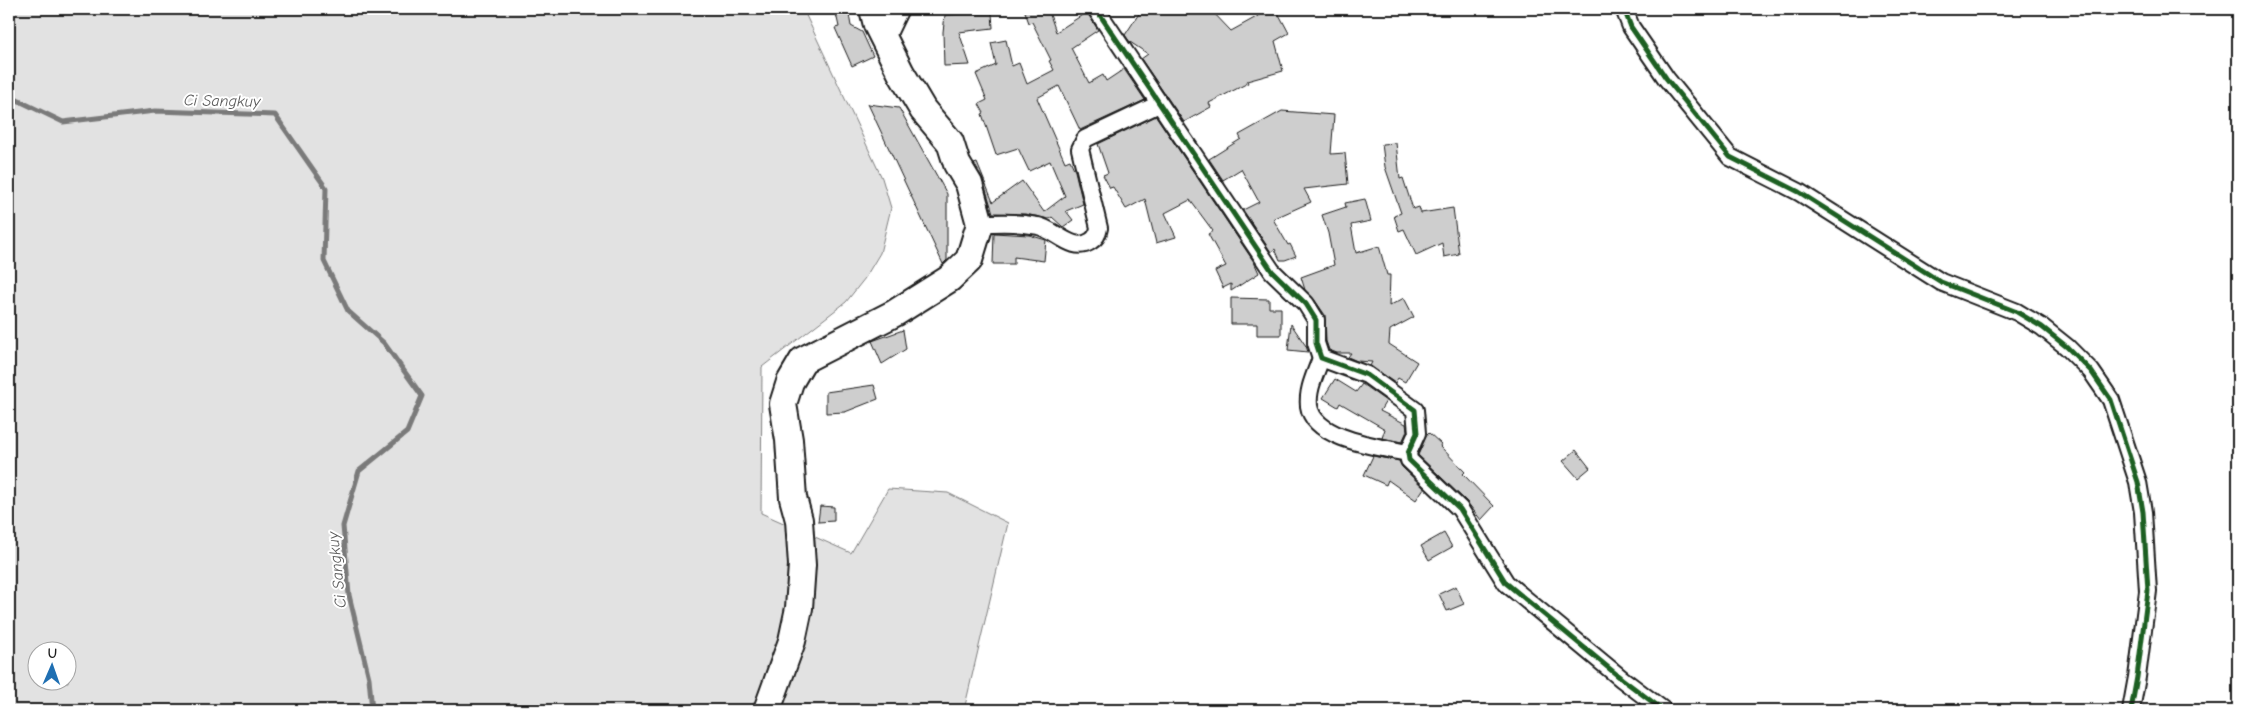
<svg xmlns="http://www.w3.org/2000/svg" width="2247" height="719" viewBox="0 0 2247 719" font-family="'Comic Neue',sans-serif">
<rect width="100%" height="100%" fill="#fff"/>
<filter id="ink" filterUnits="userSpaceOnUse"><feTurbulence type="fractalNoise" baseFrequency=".02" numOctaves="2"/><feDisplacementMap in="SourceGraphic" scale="10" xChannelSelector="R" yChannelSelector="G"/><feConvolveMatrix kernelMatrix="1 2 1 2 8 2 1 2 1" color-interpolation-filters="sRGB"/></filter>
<g filter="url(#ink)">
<path fill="#e2e2e2" stroke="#7f7f7f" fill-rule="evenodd" d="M9,9H803L882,178L891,208L880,253L865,278L846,302L762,367L761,513L851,553L888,489L948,493L1008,523L964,710H9ZM38,652H68V682H38Z"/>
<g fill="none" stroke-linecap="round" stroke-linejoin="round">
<path stroke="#7a7a7a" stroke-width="5" d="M9,96L63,122L155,111L275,115L326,188L324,261L348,311L384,343L422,396L407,432L359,471L343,526L349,595L369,678L372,710"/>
</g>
<g fill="#cecece" stroke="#1c1c1c">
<path d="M835,9H848L851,26L862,32L873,56L852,66L835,28L839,27Z"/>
<path d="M1024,9H1048L1056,32L1087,12L1098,30L1071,48L1089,83L1103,75L1106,81L1124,69L1145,100L1080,130L1059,86L1037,98L1065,162L1070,160L1075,171L1083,204L1066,211L1073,220L1063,227L1052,217L1049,219L1025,214L993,213L983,180L974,164L977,163L993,202L1022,181L1044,212L1065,196L1050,161L1029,171L1018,148L996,155L982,114L984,113L979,104L987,100L976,74L996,65L991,43L1006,40L1012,66L1019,63L1027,84L1054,70L1049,61L1051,60L1032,22L1029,23Z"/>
<path d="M1142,9H1210L1231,31L1271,9H1276L1289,33L1275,41L1283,71L1247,81L1248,83L1209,103L1211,107L1184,122L1141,59L1148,54L1130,42L1125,35Z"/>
<path d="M992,13L993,28L959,32L970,65L944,66L943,32L945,15Z"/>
<path d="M868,104L899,108L947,194V260L943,264Z"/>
<path d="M1282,111L1334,115L1331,154L1345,153L1348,184L1304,189L1311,202L1273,219L1288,245L1290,244L1296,256L1285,260H1280L1275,249L1271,252L1243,210L1259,202L1241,169L1223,180L1209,159L1241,139L1239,135Z"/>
<path d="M1156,116L1254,262L1259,273L1231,291V284L1223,288L1215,271L1226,266L1208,234L1213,231L1190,200L1165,213L1176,237L1156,243L1145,199L1126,209L1113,187L1110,188L1103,175L1108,173L1098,144Z"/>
<path d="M1396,143L1400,179L1403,178L1413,209L1419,207L1421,213L1453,208L1459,254L1444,257L1442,243L1416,255L1404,229L1399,231L1394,216L1401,213L1385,167L1382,144Z"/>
<path d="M1365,199L1371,221L1351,225L1356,253L1379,246L1387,275H1390L1389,306L1404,298L1414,317L1390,330L1389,344L1417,362L1405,382L1398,378L1395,383L1370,366L1372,362L1357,361L1348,357L1351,353H1337L1329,350L1326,341L1325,315L1314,299L1305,290L1301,277L1334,265L1328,233L1322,215L1346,207L1345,203Z"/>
<path d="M994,233L1029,235L1046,240L1044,261L1014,257V264H993Z"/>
<path d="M1231,298L1269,299V308H1281V335H1257V324H1231Z"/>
<path d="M1291,324L1306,346L1308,352L1288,350Z"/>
<path d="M903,330L906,349L882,364L872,341Z"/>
<path d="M1335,379L1356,392L1362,384L1386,401L1380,411L1406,424L1407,431L1402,442L1382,438L1385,429L1340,403L1338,407L1323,398Z"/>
<path d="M874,385L878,399L845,412L826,413V392Z"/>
<path d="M1429,433L1441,444L1440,446L1465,472L1463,474L1494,506L1481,520L1467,502L1418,455L1427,435Z"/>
<path d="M1576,450L1590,468L1578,478L1563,461Z"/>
<path d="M1373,456L1399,461L1402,467L1424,488L1416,500L1388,480L1386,485L1364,475Z"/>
<path d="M820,506L834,507V521L818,522Z"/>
<path d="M1444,533L1452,547L1429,560L1421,546Z"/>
<path d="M1456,586L1464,604L1447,611L1439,594Z"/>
</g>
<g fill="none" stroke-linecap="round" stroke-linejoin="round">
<defs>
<g id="minor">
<path d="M1096,9L1272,271L1306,304L1316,320V343L1321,358L1367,375L1415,410L1417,433L1408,453L1409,460L1460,509L1506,583L1622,679L1663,710"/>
<path d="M1624,9L1631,27L1666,78L1730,157L1799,192L1941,282L2017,312L2042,327L2067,347L2091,371L2111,400L2138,482L2143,512L2148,591L2137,677L2131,710"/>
<path d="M884,42L900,9"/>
<path d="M980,224C1000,222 1018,222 1038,226C1055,229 1073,254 1091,241C1096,238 1098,234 1099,228L1080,149L1085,139L1159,104"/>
<path d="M1321,358C1316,373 1307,389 1309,406C1314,440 1381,447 1408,453"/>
</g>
<path id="primary" d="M767,710L792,641L799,608L802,565L799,520L793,498L789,440L783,404L790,382L803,360L895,313L949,279L969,260L980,224L969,184L957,164L950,142L923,110L901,73L877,25L873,9"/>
</defs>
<use href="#minor" stroke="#1c1c1c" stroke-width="20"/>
<use href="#primary" stroke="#1c1c1c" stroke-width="30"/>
<use href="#minor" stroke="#fff" stroke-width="16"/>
<use href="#primary" stroke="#fff" stroke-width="26"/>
<defs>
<g id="cycleway">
<path d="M1096,9L1272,271L1306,304L1316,320V343L1321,358L1367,375L1415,410L1417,433L1408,453L1409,460L1460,509L1506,583L1622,679L1663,710"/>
<path d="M1624,9L1631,27L1666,78L1730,157L1799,192L1941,282L2017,312L2042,327L2067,347L2091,371L2111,400L2138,482L2143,512L2148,591L2137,677L2131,710"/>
</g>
</defs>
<use href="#cycleway" stroke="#fff" stroke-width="8"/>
<use href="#cycleway" stroke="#1b5e20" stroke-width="5"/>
</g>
</g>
<g text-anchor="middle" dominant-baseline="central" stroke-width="4" stroke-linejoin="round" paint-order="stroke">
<g font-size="16" font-style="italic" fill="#5a5a5a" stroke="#fff">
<text transform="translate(222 101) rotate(1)">Ci Sangkuy</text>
<text transform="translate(337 570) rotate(-96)">Ci Sangkuy</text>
</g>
</g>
<rect width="2247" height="719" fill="none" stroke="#fff" stroke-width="30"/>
<rect x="15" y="15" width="2217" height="689" fill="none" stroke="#1c1c1c" stroke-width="2" filter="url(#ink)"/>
<g transform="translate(52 666) rotate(2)"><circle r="24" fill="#ffffff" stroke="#a4a4a4"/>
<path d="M0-4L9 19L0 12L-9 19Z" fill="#1f6fb2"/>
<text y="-8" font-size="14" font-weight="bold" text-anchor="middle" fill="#1c1c1c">U</text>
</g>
</svg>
